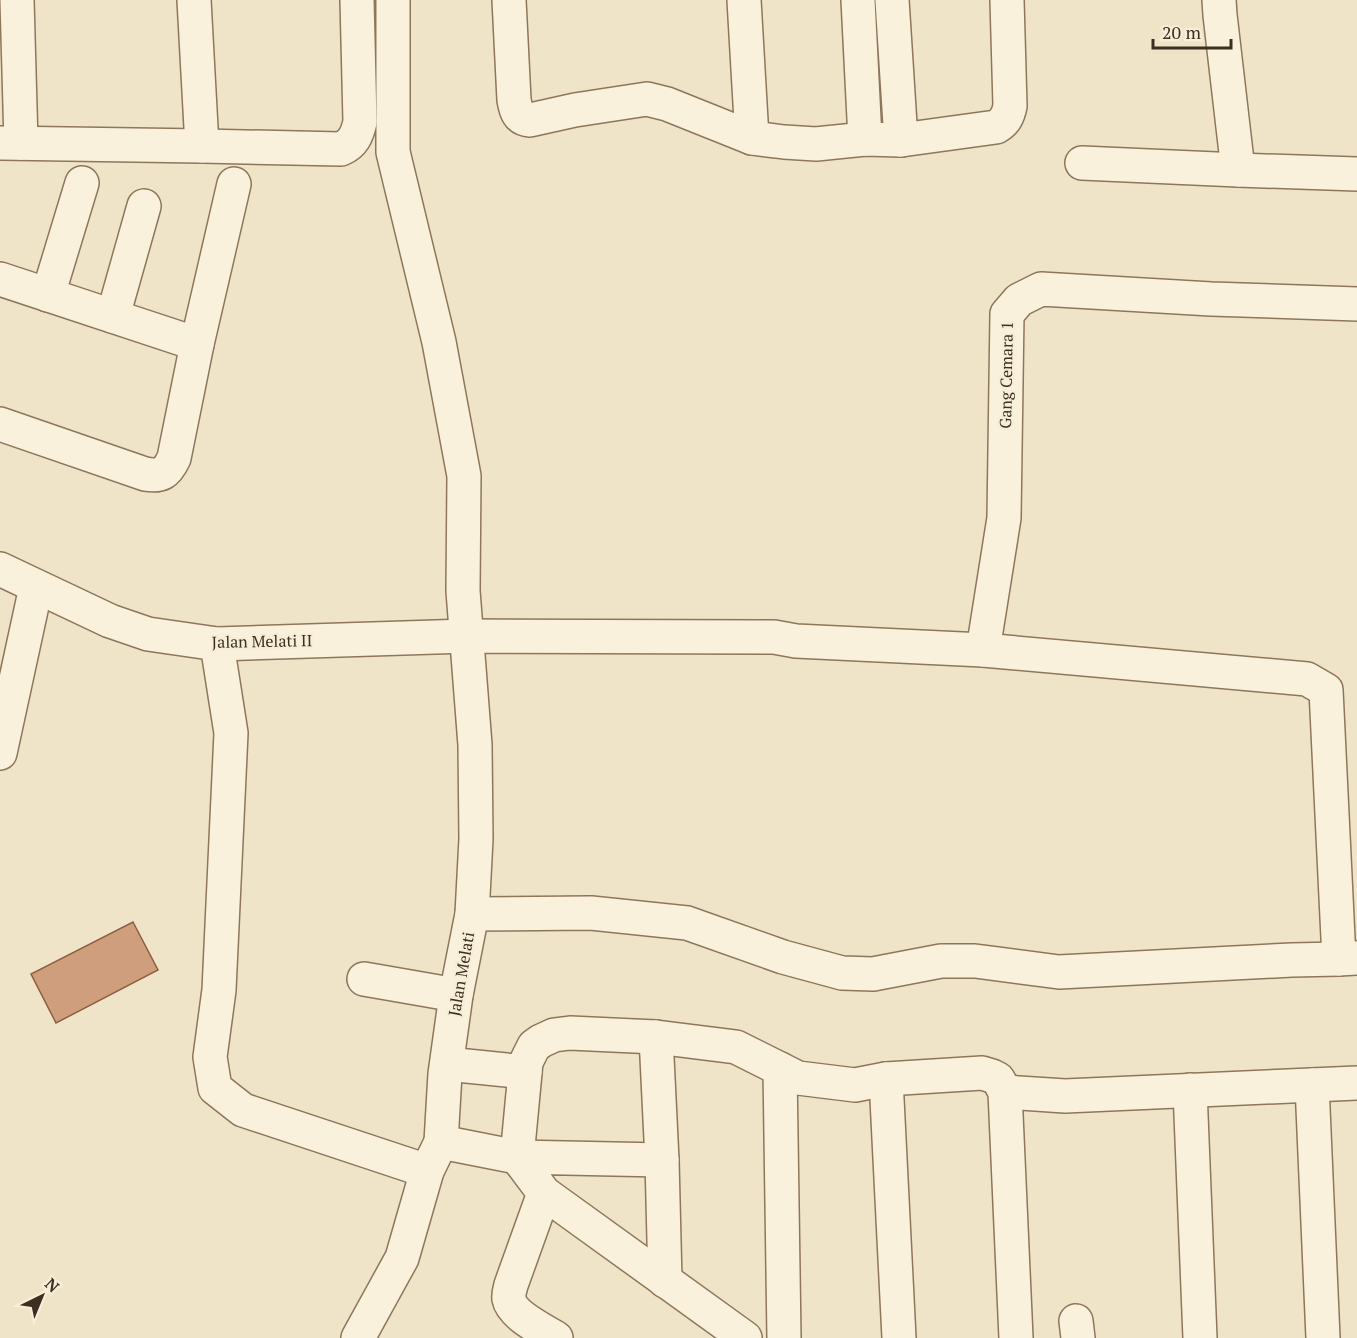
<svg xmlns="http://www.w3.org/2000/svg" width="1357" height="1338" viewBox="0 0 1357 1338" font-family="'PT Serif',serif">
<rect width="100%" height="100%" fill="#f0e4c8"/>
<path fill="#cf9f7d" stroke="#8d5f41" stroke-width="1.5" d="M133,922L158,970L56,1023L31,974Z"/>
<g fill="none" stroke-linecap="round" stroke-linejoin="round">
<defs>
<g id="minor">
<path d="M17,0L21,143"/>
<path d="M194,0L202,146"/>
<path d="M509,0L514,100C516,111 518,119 530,120L575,110L647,99L667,104L752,138L744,0"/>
<path d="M858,0L865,139"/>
<path d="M1219,0L1220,15L1238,170"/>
<path d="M752,138L784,142L816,144L865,139L901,140L892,0"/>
<path d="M901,140L996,127C1005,122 1008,116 1010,106L1007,0"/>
<path d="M0,143L202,146L341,149C353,144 357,135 360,122L357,0"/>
<path d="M1082,163L1238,170L1357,174"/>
<path d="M0,279L197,344"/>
<path d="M48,295L82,183"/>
<path d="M113,316L144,206"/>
<path d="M0,424L145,474C161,477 167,473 174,458L197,344L234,184"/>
<path d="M0,569L110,621L148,634L217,644L467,636L774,637L796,641L983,650L1307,679L1326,690L1339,959L1357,958"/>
<path d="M217,644L231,733L219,990L210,1057L215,1088L243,1110L427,1171"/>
<path d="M983,650L1004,518L1007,314L1019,300L1041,289L1211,299L1357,304"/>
<path d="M0,753L36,587"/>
<path d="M472,914L591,913L687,923L783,957L842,973L873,974L941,961H975L1059,972L1292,960L1339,959"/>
<path d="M364,979L456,995"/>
<path d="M656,1037L662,1160L665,1281"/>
<path d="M447,1064L525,1072"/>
<path d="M780,1069L784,1338"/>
<path d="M886,1079L899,1338"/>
<path d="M1312,1085L1323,1338"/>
<path d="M1190,1090L1200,1338"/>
<path d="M1005,1092L1065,1096L1357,1083"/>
<path d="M441,1142L517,1157L526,1062L534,1046L541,1041L554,1035L570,1033L656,1037L736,1047L798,1078L855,1085L886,1079L982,1073L992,1076L998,1079L1005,1092L1016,1338"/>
<path d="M662,1160L517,1157L544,1193L745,1338"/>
<path d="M544,1193L511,1285C510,1289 508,1295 509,1299C512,1315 543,1330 556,1338"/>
<path d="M1076,1321L1078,1338"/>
<path d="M358,1338L402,1258L427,1171L441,1142L445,1074L456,995L472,914L476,839L475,745L463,591L464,476L439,342L393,152V0"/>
</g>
</defs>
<use href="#minor" stroke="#8d765c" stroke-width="36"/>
<use href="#minor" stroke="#faf1dc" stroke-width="33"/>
</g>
<g text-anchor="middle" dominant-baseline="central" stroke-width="5" stroke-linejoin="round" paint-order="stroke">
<g font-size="16" fill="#3d2e20" stroke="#f7eed8">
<text transform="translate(1006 375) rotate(-89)">Gang Cemara 1</text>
<text transform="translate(262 641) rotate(-1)">Jalan Melati II</text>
<text transform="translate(461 974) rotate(-80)">Jalan Melati</text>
</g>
</g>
<g transform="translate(42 1296) rotate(43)" stroke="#f7eed8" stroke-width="4.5" paint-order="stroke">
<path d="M0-4.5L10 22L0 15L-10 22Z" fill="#3d2e20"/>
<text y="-9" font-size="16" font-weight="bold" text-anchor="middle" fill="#3d2e20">N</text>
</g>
<path d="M1153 39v9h78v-9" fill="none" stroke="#3d2e20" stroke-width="3"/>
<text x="1162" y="39" font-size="18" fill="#3d2e20" stroke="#f7eed8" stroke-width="4.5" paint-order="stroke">20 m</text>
</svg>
